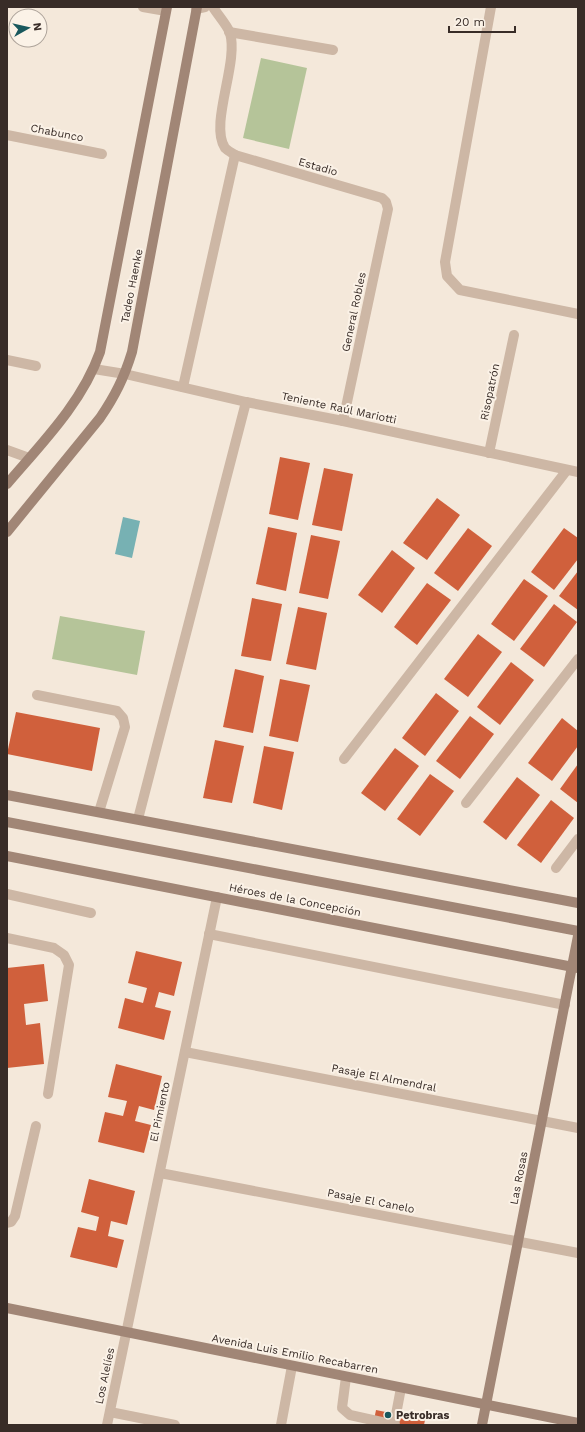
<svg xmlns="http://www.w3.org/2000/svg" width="585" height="1432" viewBox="0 0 585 1432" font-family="'Work Sans',sans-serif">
<rect width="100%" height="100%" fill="#f4e8da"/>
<g fill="#b5c499">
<path d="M261,58L307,68L289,149L243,138Z"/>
<path d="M60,616L145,631L137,675L52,659Z"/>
</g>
<path fill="#77b1b3" d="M123,517L140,521L132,558L115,554Z"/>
<g fill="#d0603c">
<path d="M280,457L310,463L298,520L269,514Z"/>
<path d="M324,468L353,474L342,531L312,525Z"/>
<path d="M437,498L460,515L427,560L403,543Z"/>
<path d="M268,527L297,533L286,591L256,584Z"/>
<path d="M468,528L492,546L458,591L434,573Z"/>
<path d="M564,528L578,538V559L554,590L531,572Z"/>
<path d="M311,535L340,541L328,599L299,593Z"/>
<path d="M392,550L415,568L382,613L358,595Z"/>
<path d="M578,571V610L559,596Z"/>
<path d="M524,579L548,596L514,641L491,624Z"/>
<path d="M427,583L451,600L417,645L394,627Z"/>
<path d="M252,598L282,604L271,661L241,656Z"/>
<path d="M554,604L577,622L544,667L520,649Z"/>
<path d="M298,607L327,613L316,670L286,664Z"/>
<path d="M478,634L502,652L468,697L444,679Z"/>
<path d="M511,662L534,680L500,725L477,707Z"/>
<path d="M235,669L264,676L253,733L223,727Z"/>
<path d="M280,679L310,685L298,742L269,736Z"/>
<path d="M436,693L459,711L425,756L402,738Z"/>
<path d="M16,712L100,728L92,771L7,754Z"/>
<path d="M470,716L494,734L460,779L436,761Z"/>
<path d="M562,718L578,731V746L552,781L528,763Z"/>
<path d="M215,740L244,746L232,803L203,798Z"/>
<path d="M264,746L294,752L282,810L253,803Z"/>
<path d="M395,748L419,766L385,811L361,793Z"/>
<path d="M578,764V803L560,789Z"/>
<path d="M430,774L454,791L420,836L397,819Z"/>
<path d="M517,777L540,795L506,840L483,822Z"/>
<path d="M551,800L574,818L541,863L517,845Z"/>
<path d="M136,951L182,962L174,996L159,992L155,1007L171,1011L164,1040L118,1028L125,998L143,1003L147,988L128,983Z"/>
<path d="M44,964L48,1001L24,1004L26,1025L40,1023L44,1064L7,1068V968Z"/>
<path d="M116,1064L162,1076L154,1110L139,1106L135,1121L151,1125L144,1153L98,1142L105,1112L123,1116L127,1101L108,1097Z"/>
<path d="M89,1179L135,1191L127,1225L111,1221L108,1236L124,1240L117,1268L70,1257L78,1227L96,1231L99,1217L81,1212Z"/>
<path d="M376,1410L425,1420L424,1425H373Z"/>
</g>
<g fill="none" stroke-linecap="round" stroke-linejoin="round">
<g stroke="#cdb7a5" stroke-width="10">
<path d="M213,7C217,14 227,25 230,33C239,63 209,124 225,148C228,151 232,153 235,155"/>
<path d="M491,7L445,262L447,276L460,290L578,314"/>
<path d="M196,9L205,7"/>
<path d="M229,32L333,50"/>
<path d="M7,450L29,458"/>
<path d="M344,759L567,470"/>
<path d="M466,803L578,659"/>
<path d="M556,868L578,839"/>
<path d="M346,1377L342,1408L350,1415L395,1425"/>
<path d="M394,1425L401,1388"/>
</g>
<g stroke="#cdb7a5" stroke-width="10">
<path d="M143,7L166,11"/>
<path d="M7,135L102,154"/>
<path d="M7,360L36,366"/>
<path d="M94,369L125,374L246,402L343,421L578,472"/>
<path d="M183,387L235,155L382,198L386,202L388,209L343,421"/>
<path d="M489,453L514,335"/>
<path d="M37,695L117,711L123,718L125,727L99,812"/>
<path d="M138,819L246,402"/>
<path d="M7,894L91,913"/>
<path d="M209,934L565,1005"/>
<path d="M7,938L54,948L64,955L69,965L48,1094"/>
<path d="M185,1052L578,1128"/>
<path d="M160,1173L578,1253"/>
<path d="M7,1223L11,1222L15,1216L36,1126"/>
<path d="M110,1412L175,1425"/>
<path d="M107,1425L217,897"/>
<path d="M281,1425L292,1366"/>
</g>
<g stroke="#a18676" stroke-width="10">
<path d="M7,484C42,443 82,403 100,352L167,7"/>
<path d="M7,532L100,418C115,396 124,378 132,352L197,7"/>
<path d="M7,795L578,903"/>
<path d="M7,822L578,931"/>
<path d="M7,856L578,968"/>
<path d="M7,1308L578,1423"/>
<path d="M482,1425L578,936"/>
</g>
</g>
<circle fill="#19585d" stroke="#fbf2e7" stroke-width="1.5" cx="388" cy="1415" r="4"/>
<g text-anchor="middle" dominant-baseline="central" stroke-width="4" stroke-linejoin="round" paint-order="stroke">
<g font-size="11" fill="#382c27" stroke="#fbf2e7">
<text transform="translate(57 133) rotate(11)">Chabunco</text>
<text transform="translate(318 167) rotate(16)">Estadio</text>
<text transform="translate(132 286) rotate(-79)">Tadeo Haenke</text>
<text transform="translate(354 312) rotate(-78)">General Robles</text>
<text transform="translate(490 392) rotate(-78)">Risopatrón</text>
<text transform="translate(339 408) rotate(12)">Teniente Raúl Mariotti</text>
<text transform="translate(295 900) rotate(11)">Héroes de la Concepción</text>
<text transform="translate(384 1078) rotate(11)">Pasaje El Almendral</text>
<text transform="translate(160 1112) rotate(-78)">El Pimiento</text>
<text transform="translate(519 1178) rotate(-79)">Las Rosas</text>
<text transform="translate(371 1201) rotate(11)">Pasaje El Canelo</text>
<text transform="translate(295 1354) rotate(11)">Avenida Luis Emilio Recabarren</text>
<text transform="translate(105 1376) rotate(-78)">Los Alelíes</text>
</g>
<g font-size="11" font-weight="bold" fill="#382c27" stroke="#fbf2e7" text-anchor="start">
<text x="396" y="1415">Petrobras</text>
</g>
</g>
<rect width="585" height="1432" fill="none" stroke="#382c27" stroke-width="16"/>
<g transform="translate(28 28) rotate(82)"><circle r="19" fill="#fbf2e7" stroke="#ada39a"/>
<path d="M0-3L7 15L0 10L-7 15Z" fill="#19585d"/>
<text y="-6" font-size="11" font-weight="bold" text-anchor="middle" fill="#382c27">N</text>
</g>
<path d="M449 26v6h66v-6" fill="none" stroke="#382c27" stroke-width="2"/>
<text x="455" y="26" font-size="12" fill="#382c27" stroke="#fbf2e7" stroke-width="3" paint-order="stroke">20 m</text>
</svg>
